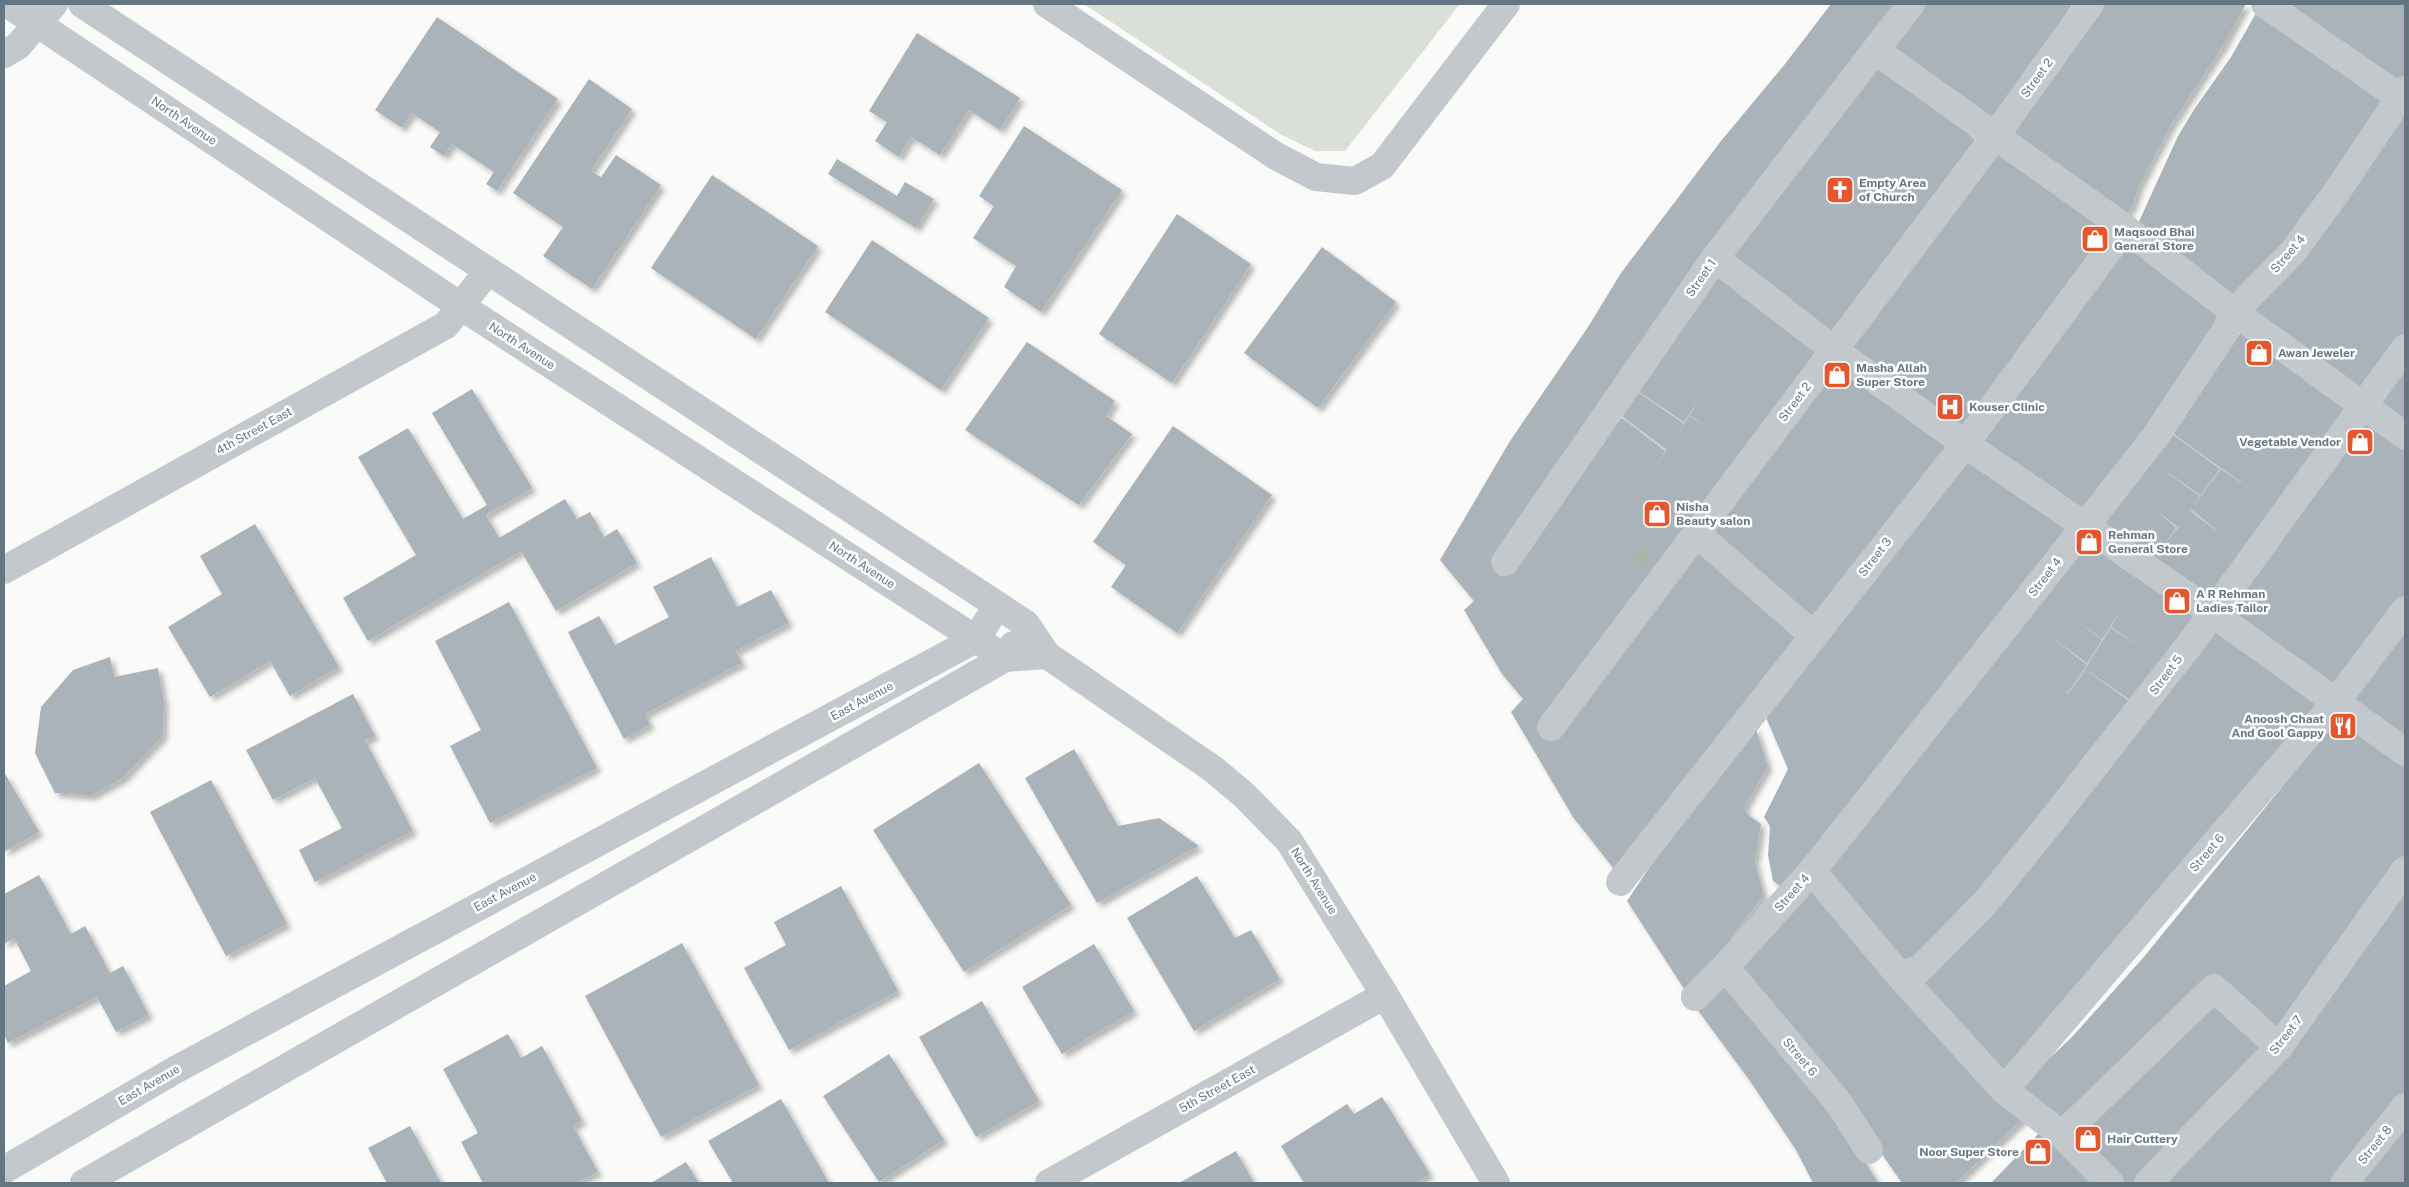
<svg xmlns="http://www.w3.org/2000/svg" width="2409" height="1187" viewBox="0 0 2409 1187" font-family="'Public Sans',sans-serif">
<defs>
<filter id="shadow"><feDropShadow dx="4.5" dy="4.5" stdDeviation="2.5" flood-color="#0004"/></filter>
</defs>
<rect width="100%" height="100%" fill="#fafaf8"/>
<path fill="#dadfd7" d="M1084,4H1460L1345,151H1315L1280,134Z"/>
<g fill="#aab3b9" fill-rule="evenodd" filter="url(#shadow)">
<path d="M1831,4H1900L1495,570L1501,576L1541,526L1617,414L1665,451L1649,475L1690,416L1706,427L1690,415L1697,402L1684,422L1632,387L1717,271L1821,348L1701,542L1805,638L1618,874L1573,817L1511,712L1523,699L1502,674L1464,610L1474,601L1440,560L1510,441L1588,327L1621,273L1721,141L1785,64Z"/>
<path d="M1922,4H2072L2057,34L1995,121L1889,47Z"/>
<path d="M2098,4H2246L2224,44L2170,127L2139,186L2133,205L2121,223L2006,135Z"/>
<path d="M2290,4H2405V79L2399,87Z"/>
<path d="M2259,8L2390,100L2258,279L2235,301L2136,228L2178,136L2195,108L2231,57Z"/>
<path d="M437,17L558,99L497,191L486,184L494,172L452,144L444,156L430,147L440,132L412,113L402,128L375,110Z"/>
<path d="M917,33L1020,98L1000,130L969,110L940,155L911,137L899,157L875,141L887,122L869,111Z"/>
<path d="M1876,60L1935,105L1980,144L1833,342L1729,258Z"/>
<path d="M589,79L632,109L591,171L601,177L616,155L661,185L592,289L543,256L563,227L513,193Z"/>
<path d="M2405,109V338L2364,395L2249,307Z"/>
<path d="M1024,126L1122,190L1041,312L1004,287L1016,266L973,238L994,206L979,196Z"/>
<path d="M1997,145L2114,232L1960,433L1841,349Z"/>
<path d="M837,159L897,196L905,182L934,199L916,228L828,174Z"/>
<path d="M712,175L818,246L756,339L651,268Z"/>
<path d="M1177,214L1251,264L1172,383L1099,334Z"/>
<path d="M2126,235L2226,317L2082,514L1974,440Z"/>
<path d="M872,240L989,318L941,390L825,312Z"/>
<path d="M1322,247L1396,302L1318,408L1244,353Z"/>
<path d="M2242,331L2351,409L2292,490L2286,486L2292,491L2211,602L2104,525L2128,487L2168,431L2220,469L2201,495L2155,465L2200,496L2193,507L2221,469L2256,493L2168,430L2214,364ZM2151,505L2177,527L2180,525L2162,547L2176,528ZM2191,509L2221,534L2190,511L2181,522Z"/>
<path d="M1027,342L1115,401L1106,416L1132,434L1079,505L965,430Z"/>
<path d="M1836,359L1953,445L1813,627L1705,536Z"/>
<path d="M2405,364V425L2377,405Z"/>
<path d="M1632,388L1684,424L1667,450L1618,413Z"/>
<path d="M472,389L532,488L486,515L499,538L565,499L577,519L590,512L604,537L617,529L637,563L556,611L521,551L368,641L343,598L416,555L358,457L408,428L463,519L487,505L432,413Z"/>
<path d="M2363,423L2405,448V600L2338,691L2226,612Z"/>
<path d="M1173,426L1272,495L1177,633L1111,587L1126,565L1093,542Z"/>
<path d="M1967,453L2077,526L1788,891L1773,881L1768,855L1770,826L1764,817L1788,769L1765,715Z"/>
<path d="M255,524L339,667L290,696L270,661L210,697L168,627L222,594L200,556Z"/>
<path d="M2087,531L2205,613L2135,703L2085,669L2111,628L2144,650L2111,627L2118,614L2102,639L2069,615L2102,640L2087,663L2051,637L2087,665L2068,692L2063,690L2068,693L2055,710L2086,670L2133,704L1945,930L1903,966L1820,874Z"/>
<path d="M711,557L737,607L771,590L789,623L736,651L742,663L645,714L650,725L624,739L568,632L599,616L615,645L669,617L653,587Z"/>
<path d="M509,602L597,768L490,823L450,746L481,730L435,641Z"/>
<path d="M2216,623L2325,705L2004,1082L1915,987Z"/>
<path d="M2405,624V742L2346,699Z"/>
<path d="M110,657L114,677L158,668L164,703L163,736L123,778L91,796L55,793L35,753L41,707L73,670Z"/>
<path d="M353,694L375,736L365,740L413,831L315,882L299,850L342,828L315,778L273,800L246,750Z"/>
<path d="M2338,711L2405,759V860L2275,1036L2213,983L2065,1129L2018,1088L2072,1037L2143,958L2282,787Z"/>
<path d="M1755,726L1768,766L1745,806L1747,814L1761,824L1755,862L1764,896L1742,923L1690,998L1627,901L1657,856Z"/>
<path d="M1074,749L1118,826L1159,818L1199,846L1097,903L1025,778Z"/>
<path d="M979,763L1071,905L964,972L873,830Z"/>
<path d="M4,772L39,832L4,852Z"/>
<path d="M211,780L287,924L226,956L150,812Z"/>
<path d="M39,875L71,934L85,926L110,973L123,966L149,1015L116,1032L97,997L8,1043L4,1035V986L31,971L14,938L4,944V894Z"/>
<path d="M1197,876L1235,938L1251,930L1280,979L1194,1031L1127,918Z"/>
<path d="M2405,879V1096L2335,1183H2162Z"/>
<path d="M1813,884L2025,1117L1956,1183H1902L1847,1104L1731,965Z"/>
<path d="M841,886L898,991L789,1050L744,968L786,945L774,922Z"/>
<path d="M682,943L759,1085L661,1137L585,996Z"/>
<path d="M1094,944L1134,1011L1062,1054L1022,987Z"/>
<path d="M1725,972L1855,1145L1878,1183H1813L1796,1150L1750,1081L1694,1005Z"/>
<path d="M2215,992L2275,1047L2140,1183H2121L2071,1130Z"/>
<path d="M982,1001L1039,1101L976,1137L919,1037Z"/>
<path d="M508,1034L521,1058L542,1046L582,1121L573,1126L598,1172L577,1183H483L461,1142L478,1133L443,1069Z"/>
<path d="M889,1054L944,1140L879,1182L823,1096Z"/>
<path d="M1382,1097L1430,1174L1415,1183H1304L1281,1146L1347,1104L1354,1114Z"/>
<path d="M781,1099L829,1183H733L708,1141Z"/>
<path d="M2405,1114V1183H2352Z"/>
<path d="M410,1126L441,1183H387L368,1148Z"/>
<path d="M2044,1128L2101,1183H1991Z"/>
<path d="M1236,1151L1254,1183H1179Z"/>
<path d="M686,1162L699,1183H651Z"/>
</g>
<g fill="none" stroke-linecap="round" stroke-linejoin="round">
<g stroke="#c3c8cc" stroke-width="28">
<path d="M1047,4L1276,156L1316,177L1355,181L1382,166L1506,4"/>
<path d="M2265,4L2405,101"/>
<path d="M1876,51L2125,228L2234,312L2405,436"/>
<path d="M4,54L18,46L54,4"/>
<path d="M1715,258L1834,350L1965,444L2211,612L2405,752"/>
<path d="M1696,533L1814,636"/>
<path d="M1505,562L1715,258L1911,4"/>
<path d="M4,570L446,325L487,272"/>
<path d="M1551,727L1995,136L2090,4"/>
<path d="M1812,871L1899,975L2004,1090L2062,1135L2110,1183"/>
<path d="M1620,882L1965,444L2125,228"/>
<path d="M1725,967L1838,1102L1869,1150"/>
<path d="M1899,975L1920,969L1985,903L2049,824L2190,644L2405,348"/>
<path d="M1695,997L1725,967L1812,871L2086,525L2155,437L2224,333L2234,312L2292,253L2336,193L2405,90"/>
<path d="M2004,1090L2336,702L2405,610"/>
<path d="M2062,1135L2214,988L2279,1047"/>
<path d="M1049,1183L1385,995"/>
<path d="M2148,1183L2279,1047L2405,870"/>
<path d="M2344,1183L2405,1107"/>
</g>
<g stroke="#c3c8cc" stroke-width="28">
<path d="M8,4L462,307L1005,658L1047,655"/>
<path d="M82,4L1026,624L1047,655L1213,769L1244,795L1289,841L1385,995L1496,1183"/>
<path d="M4,1170L175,1070L976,639L997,606"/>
<path d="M84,1183L1005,658L1013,645"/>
</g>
</g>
<circle fill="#aab4a7" cx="1642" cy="557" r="8"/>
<defs>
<symbol id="church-square" viewBox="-11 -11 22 22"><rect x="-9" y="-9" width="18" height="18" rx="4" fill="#e4572e" stroke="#fff"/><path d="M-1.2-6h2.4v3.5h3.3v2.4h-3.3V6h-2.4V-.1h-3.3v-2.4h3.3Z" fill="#fff"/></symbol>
<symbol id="shop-square" viewBox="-11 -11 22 22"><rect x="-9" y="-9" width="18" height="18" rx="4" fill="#e4572e" stroke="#fff"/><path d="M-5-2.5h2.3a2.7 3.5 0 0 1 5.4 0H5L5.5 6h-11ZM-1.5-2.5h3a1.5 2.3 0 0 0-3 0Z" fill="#fff"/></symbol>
<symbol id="hospital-square" viewBox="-11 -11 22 22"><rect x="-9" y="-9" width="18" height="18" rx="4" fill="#e4572e" stroke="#fff"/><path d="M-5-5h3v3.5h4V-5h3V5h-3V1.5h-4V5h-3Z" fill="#fff"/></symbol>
<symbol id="restaurant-square" viewBox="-11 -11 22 22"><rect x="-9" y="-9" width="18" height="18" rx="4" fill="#e4572e" stroke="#fff"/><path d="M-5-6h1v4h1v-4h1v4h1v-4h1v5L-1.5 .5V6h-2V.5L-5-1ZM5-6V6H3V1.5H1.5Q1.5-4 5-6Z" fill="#fff"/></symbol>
</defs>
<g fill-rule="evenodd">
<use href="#church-square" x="1824" y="174" width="32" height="32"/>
<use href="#shop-square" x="2079" y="223" width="32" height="32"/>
<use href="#shop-square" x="2243" y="337" width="32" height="32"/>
<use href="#shop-square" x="1821" y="359" width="32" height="32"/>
<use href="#hospital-square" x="1934" y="391" width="32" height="32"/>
<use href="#shop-square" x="2344" y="426" width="32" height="32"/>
<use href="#shop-square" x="1641" y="498" width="32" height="32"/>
<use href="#shop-square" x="2073" y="526" width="32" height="32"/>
<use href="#shop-square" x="2161" y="585" width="32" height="32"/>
<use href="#restaurant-square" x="2327" y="710" width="32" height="32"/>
<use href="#shop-square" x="2072" y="1123" width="32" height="32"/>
<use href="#shop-square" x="2022" y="1136" width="32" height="32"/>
</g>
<g text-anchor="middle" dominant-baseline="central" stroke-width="5" stroke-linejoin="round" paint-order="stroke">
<g font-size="12" fill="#657683" stroke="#fff">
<text transform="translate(2037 78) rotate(-54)">Street 2</text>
<text transform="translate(184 121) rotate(34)">North Avenue</text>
<text transform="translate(2288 254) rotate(-49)">Street 4</text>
<text transform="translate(1701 278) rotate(-55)">Street 1</text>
<text transform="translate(522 346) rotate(33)">North Avenue</text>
<text transform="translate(1795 402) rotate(-53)">Street 2</text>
<text transform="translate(254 431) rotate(-29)">4th Street East</text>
<text transform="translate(1875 557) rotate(-52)">Street 3</text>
<text transform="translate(862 565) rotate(33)">North Avenue</text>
<text transform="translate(2045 577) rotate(-52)">Street 4</text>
<text transform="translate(2166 675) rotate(-53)">Street 5</text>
<text transform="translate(862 701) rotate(-28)">East Avenue</text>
<text transform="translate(2207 853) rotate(-49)">Street 6</text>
<text transform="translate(1314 881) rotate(58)">North Avenue</text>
<text transform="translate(505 892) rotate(-28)">East Avenue</text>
<text transform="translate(1792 893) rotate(-48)">Street 4</text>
<text transform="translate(2286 1035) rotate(-52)">Street 7</text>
<text transform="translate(1800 1057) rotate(50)">Street 6</text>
<text transform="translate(149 1085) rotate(-30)">East Avenue</text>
<text transform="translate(1217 1089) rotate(-29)">5th Street East</text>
<text transform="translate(2375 1145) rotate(-51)">Street 8</text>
</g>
<g font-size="12" font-weight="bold" fill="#657683" stroke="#fff" text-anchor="start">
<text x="1859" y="183">Empty Area<tspan x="1859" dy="14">of Church</tspan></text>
<text x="2114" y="232">Maqsood Bhai<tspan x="2114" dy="14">General Store</tspan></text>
<text x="2278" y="353">Awan Jeweler</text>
<text x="1856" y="368">Masha Allah<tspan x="1856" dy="14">Super Store</tspan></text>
<text x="1969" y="407">Kouser Clinic</text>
<text x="2341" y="442" text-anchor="end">Vegetable Vendor</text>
<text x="1676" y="507">Nisha<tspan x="1676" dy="14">Beauty salon</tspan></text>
<text x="2108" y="535">Rehman<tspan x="2108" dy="14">General Store</tspan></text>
<text x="2196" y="594">A R Rehman<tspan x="2196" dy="14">Ladies Tailor</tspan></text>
<text x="2324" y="719" text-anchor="end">Anoosh Chaat<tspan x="2324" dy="14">And Gool Gappy</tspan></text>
<text x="2107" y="1139">Hair Cuttery</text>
<text x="2019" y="1152" text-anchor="end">Noor Super Store</text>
</g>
</g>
<rect width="2409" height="1187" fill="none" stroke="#657683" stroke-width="10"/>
</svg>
